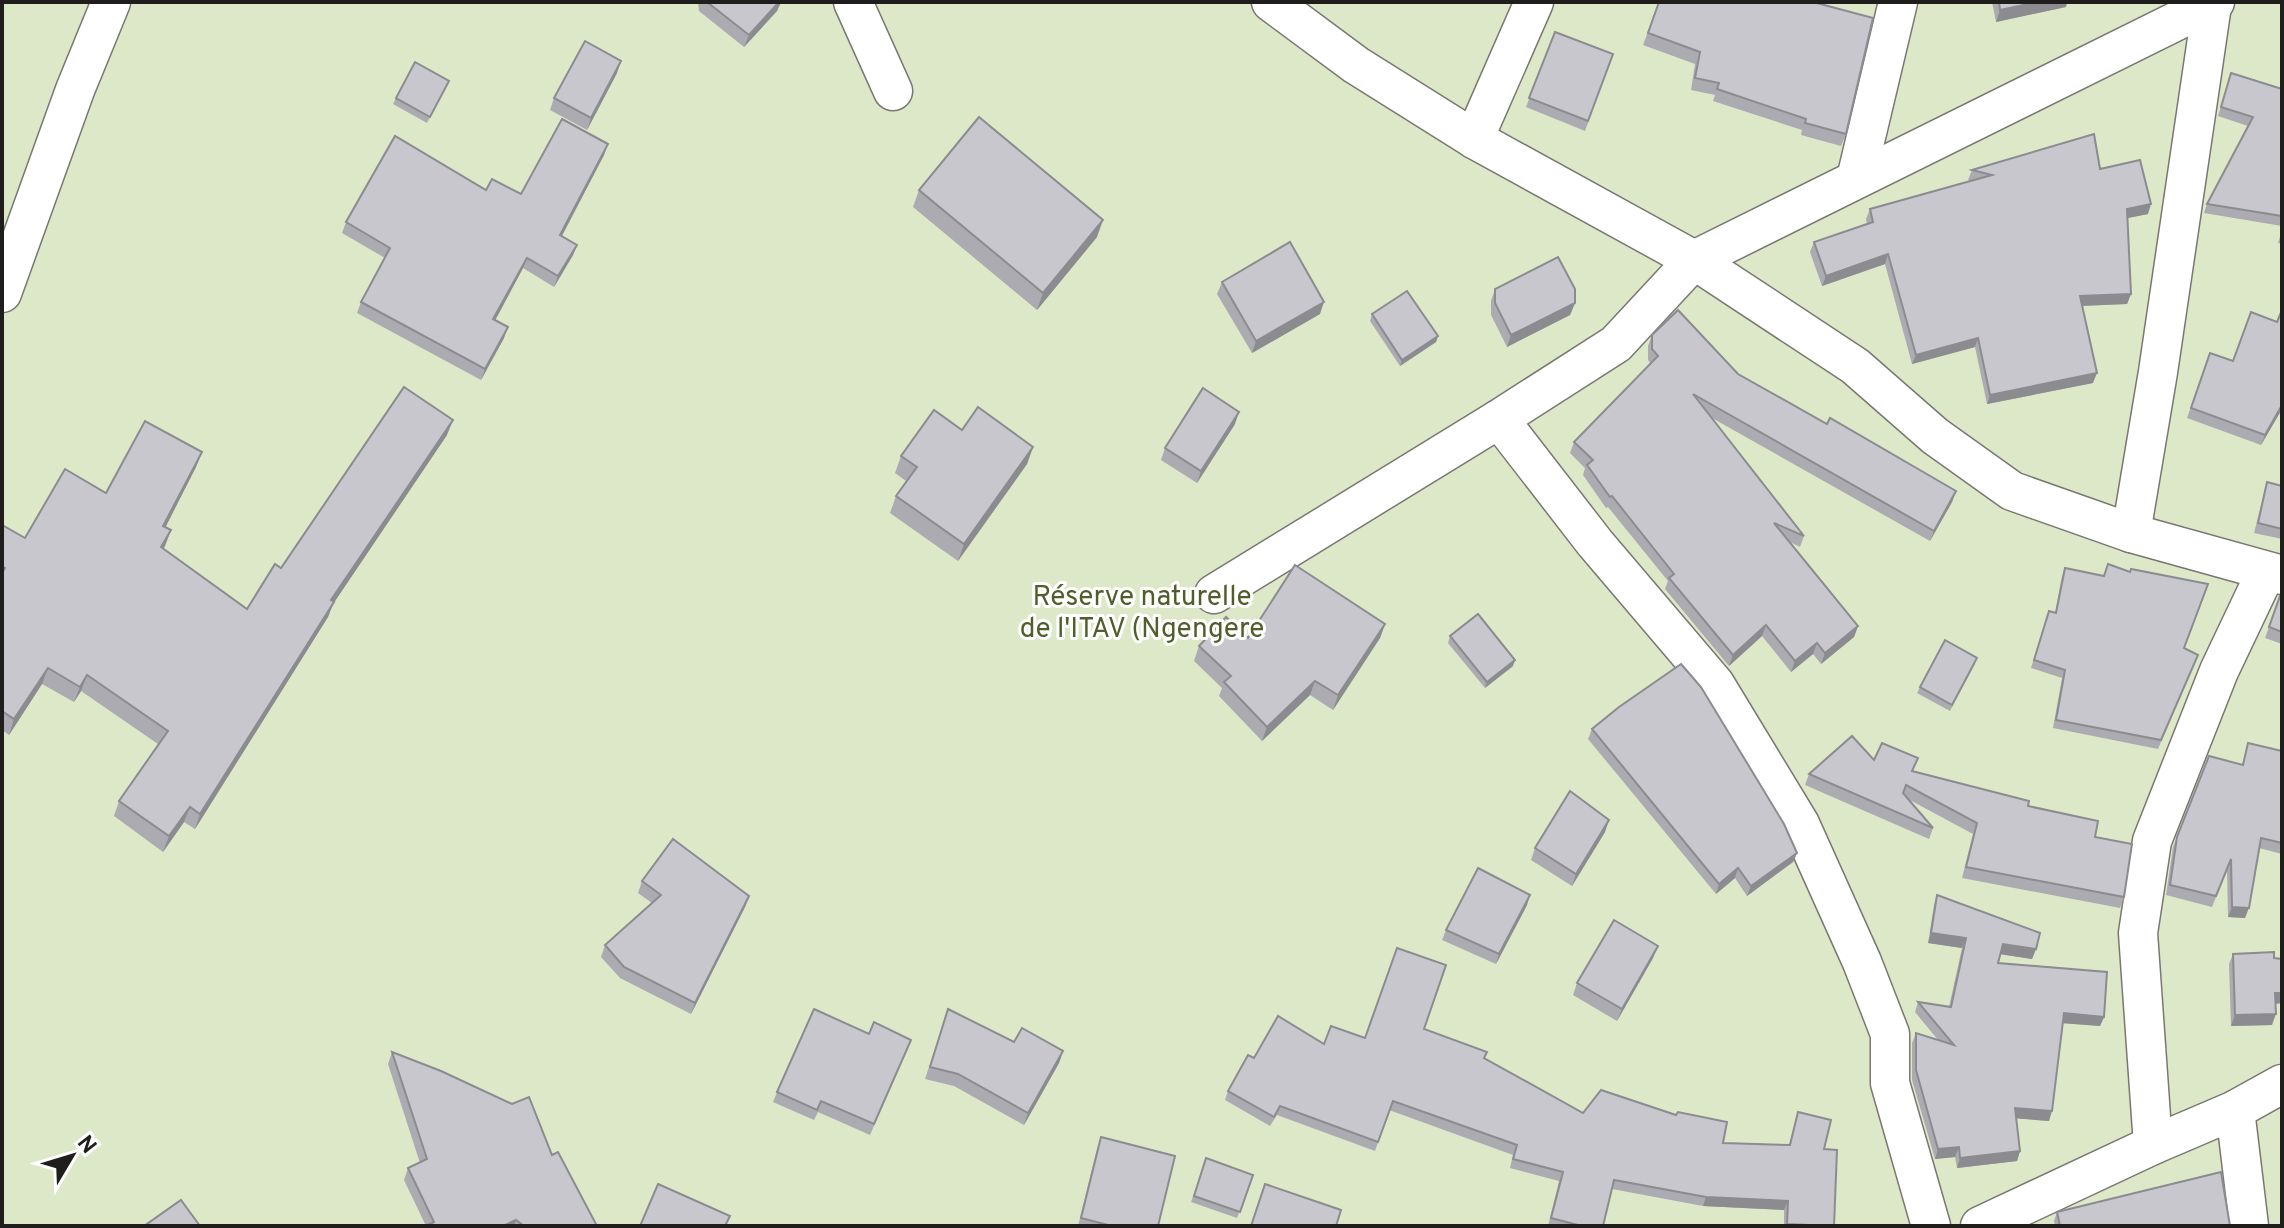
<svg xmlns="http://www.w3.org/2000/svg" width="2284" height="1228" viewBox="0 0 2284 1228" font-family="Overpass,sans-serif">
<rect width="100%" height="100%" fill="#f8f4ee"/>
<rect fill="#dde8c8" x="2" y="2" width="2280" height="1224"/>
<g fill="none" stroke-linecap="round" stroke-linejoin="round">
<defs>
<g id="minor">
<path d="M853,2L893,91"/>
<path d="M1271,2L1356,65L1474,139L1694,260L1855,366L1935,436L2012,491L2131,533L2282,575"/>
<path d="M1474,139L1534,2"/>
<path d="M1856,179L1898,2"/>
<path d="M2,293L75,90L111,2"/>
<path d="M2131,533L2158,372L2212,5"/>
<path d="M1214,594L1499,419"/>
<path d="M2235,1110L2249,1226"/>
<path d="M2153,1145L2138,933L2152,841L2219,671L2266,572"/>
<path d="M1931,1226L1890,1083V1034L1862,962L1800,824L1715,684L1595,543L1499,419L1616,344L1694,260L2215,2"/>
<path d="M1980,1226L2153,1145L2235,1110L2282,1084"/>
</g>
</defs>
<use href="#minor" stroke="#7a7772" stroke-width="41"/>
<use href="#minor" stroke="#fff" stroke-width="38"/>
</g>
<g fill="#acabb1">
<path d="M698,2H781L777,11L744,47L699,11Z"/>
<path d="M1659,2L1846,134L1841,146L1801,135L1802,130L1713,101L1715,95L1691,90L1695,64L1643,45Z"/>
<path d="M1992,2H2067L2066,7L1996,22Z"/>
<path d="M1555,32L1613,54L1585,131L1526,107Z"/>
<path d="M617,73L587,130L550,110L554,98Z"/>
<path d="M2231,73L2282,89V226L2204,213L2207,204L2248,126L2218,116Z"/>
<path d="M449,81L427,123L393,104L396,98Z"/>
<path d="M604,155L562,236L577,245L573,255L554,287L523,268L495,320L504,338L481,380L357,313L361,302L385,258L342,233L346,222L486,190L521,194Z"/>
<path d="M2100,169L2148,214L2127,218L2131,294L2127,304L2082,306L2093,383L1987,404L1975,347L1912,364L1885,264L1822,286L1810,252L1814,242L1867,224L1866,219L1870,209L1972,181L1968,180L1972,170Z"/>
<path d="M919,190L1097,237L1037,310L913,207Z"/>
<path d="M2282,230V244L2278,243Z"/>
<path d="M1222,282L1320,314L1252,353L1217,294Z"/>
<path d="M1495,289L1575,303L1570,315L1507,347L1491,315V301Z"/>
<path d="M2282,310V409L2261,445L2187,418L2210,353L2233,361L2277,322Z"/>
<path d="M1372,314L1438,336L1436,342L1400,366L1370,321Z"/>
<path d="M1652,335L1738,374L1827,424L1956,491L1952,502L1930,541L1712,418L1804,536L1800,547L1790,542L1858,626L1854,637L1821,664L1813,654L1791,672L1762,636L1729,666L1665,589L1668,581L1608,507L1606,508L1583,475L1585,468L1570,453L1574,442L1651,364L1648,360V346Z"/>
<path d="M1235,424L1197,483L1161,460L1165,448Z"/>
<path d="M962,430L1033,447L1027,464L958,561L890,513L896,496L906,481L895,473L901,456Z"/>
<path d="M447,435L333,604L328,617L195,829L184,822L163,852L114,816L119,801L158,744L81,691L74,702L42,684L9,735L2,730V525L25,538L202,452L196,467L165,527L171,530L163,549L247,609L281,568Z"/>
<path d="M2267,482L2282,486V539L2254,533Z"/>
<path d="M2065,568L2184,648L2198,655L2158,749L2053,728L2062,678L2031,668L2046,619L2055,613L2062,576Z"/>
<path d="M2280,596H2282V644L2265,638Z"/>
<path d="M1385,624L1380,638L1333,710L1310,695L1262,741L1219,696L1222,688L1194,661L1199,646L1248,638Z"/>
<path d="M1450,636L1513,666L1485,688L1448,643Z"/>
<path d="M1975,664L1950,711L1917,693L1920,687Z"/>
<path d="M1592,729L1797,853L1793,862L1747,896L1735,878L1716,894L1588,739Z"/>
<path d="M2248,743L2282,751V854L2259,848L2245,918L2228,917L2227,869L2212,907L2166,895L2173,847L2209,756L2242,765Z"/>
<path d="M1874,760L2028,806L2095,837L2124,897L2120,908L1962,878L1973,834L1908,799L1933,828L1929,839L1805,785L1809,774Z"/>
<path d="M1605,832L1572,886L1531,860L1535,848Z"/>
<path d="M642,881L749,896L745,907L691,1014L620,978L601,957L605,945L652,903L638,893Z"/>
<path d="M1937,895L2036,949L2032,959L2000,954L1998,963L2104,1017L2100,1026L2063,1023L2049,1121L2016,1118L2020,1151L2017,1161L1957,1168L1955,1157L1935,1159L1912,1080V1043L1916,1033L1938,1040L1915,1012L1918,1002L1949,1007L1962,948L1928,943L1934,905Z"/>
<path d="M1527,905L1496,964L1442,940L1446,930Z"/>
<path d="M2233,954L2282,959V1003L2276,1004L2272,1025L2231,1026L2229,964Z"/>
<path d="M1653,958L1617,1021L1573,995L1577,983Z"/>
<path d="M944,1021L1014,1042L1063,1051L1059,1063L1024,1125L954,1086L925,1079Z"/>
<path d="M1424,1029L1484,1058L1583,1113L1723,1143L1789,1145L1798,1112L1824,1149L1834,1226H1784V1210L1703,1206L1612,1189L1603,1226H1548L1559,1181L1510,1168L1513,1155L1389,1110L1375,1151L1277,1115L1270,1126L1225,1100L1228,1091L1254,1058L1324,1044Z"/>
<path d="M907,1050L870,1135L818,1112L814,1120L773,1102L777,1092Z"/>
<path d="M392,1052L552,1155L597,1226H426L404,1180L408,1168L420,1163L388,1064Z"/>
<path d="M1101,1137L1158,1226H1078L1097,1149Z"/>
<path d="M1206,1158L1253,1175L1237,1218L1191,1202Z"/>
<path d="M2057,1212L2230,1226H2055L2054,1221Z"/>
</g>
<g fill="#8c8b90">
<path d="M779,2H781L777,11L744,47L749,35Z"/>
<path d="M2037,2H2067L2066,7L1996,22L2000,10Z"/>
<path d="M621,61L617,73L587,130L591,118Z"/>
<path d="M608,144L604,155L557,245L560,235Z"/>
<path d="M2151,204L2148,214L2123,219L2127,209Z"/>
<path d="M1103,220L1097,237L1037,310L1043,293Z"/>
<path d="M577,245L573,255L554,287L558,276Z"/>
<path d="M1888,254L1885,264L1822,286L1826,276Z"/>
<path d="M527,258L523,268L490,330L493,319Z"/>
<path d="M2131,294L2127,304L2077,306L2080,296Z"/>
<path d="M1324,302L1320,314L1252,353L1256,341Z"/>
<path d="M1575,303L1570,315L1507,347L1511,335Z"/>
<path d="M508,327L504,338L481,380L485,369Z"/>
<path d="M1438,336L1436,342L1400,366L1402,360Z"/>
<path d="M1978,338L1975,347L1912,364L1916,355Z"/>
<path d="M2097,373L2093,383L1987,404L1990,395Z"/>
<path d="M2282,405V409L2261,445L2265,435Z"/>
<path d="M1239,412L1235,424L1197,483L1201,471Z"/>
<path d="M453,420L447,435L333,604L328,617L195,829L200,814L331,600Z"/>
<path d="M1033,447L1027,464L958,561L964,544Z"/>
<path d="M202,452L196,467L158,542L163,526Z"/>
<path d="M1956,491L1952,502L1930,541L1934,531Z"/>
<path d="M171,530L165,546L155,563L161,547Z"/>
<path d="M1385,624L1380,638L1333,710L1338,695Z"/>
<path d="M1766,625L1762,636L1729,666L1733,655Z"/>
<path d="M1858,626L1854,637L1821,664L1825,653Z"/>
<path d="M1817,643L1813,654L1791,672L1795,661Z"/>
<path d="M1515,660L1513,666L1485,688L1487,682Z"/>
<path d="M48,668L42,684L9,735L14,719Z"/>
<path d="M87,675L81,691L74,702L80,687Z"/>
<path d="M1315,681L1310,695L1262,741L1267,727Z"/>
<path d="M190,807L184,822L163,852L169,836Z"/>
<path d="M1609,820L1605,832L1572,886L1576,874Z"/>
<path d="M1797,853L1793,862L1747,896L1751,886Z"/>
<path d="M1738,868L1735,878L1716,894L1719,884Z"/>
<path d="M1530,895L1527,905L1496,964L1499,954Z"/>
<path d="M749,896L745,907L691,1014L695,1003Z"/>
<path d="M2232,907L2249,908L2245,918L2228,917Z"/>
<path d="M1931,933L1966,938L1962,948L1928,943Z"/>
<path d="M2003,944L2036,949L2032,959L1999,954Z"/>
<path d="M1658,946L1653,958L1617,1021L1622,1009Z"/>
<path d="M2275,993H2282V1003L2271,1004Z"/>
<path d="M2064,1013L2104,1017L2100,1026L2060,1023Z"/>
<path d="M2276,1014L2272,1025L2231,1026L2235,1015Z"/>
<path d="M1063,1051L1059,1063L1024,1125L1028,1113Z"/>
<path d="M2015,1108L2052,1111L2049,1121L2011,1118Z"/>
<path d="M1959,1147L1955,1157L1935,1159L1938,1149Z"/>
<path d="M2020,1151L2017,1161L1957,1168L1960,1158Z"/>
<path d="M1706,1197L1788,1201L1784,1210L1703,1206Z"/>
<path d="M516,1220L514,1226H503Z"/>
</g>
<g fill="#c8c7ce" stroke="#8c8b90" stroke-width="2">
<path d="M707,2H779L749,35Z"/>
<path d="M1659,2H1813L1873,18L1846,134L1805,123L1806,119L1717,89L1719,83L1695,78L1700,52L1648,33Z"/>
<path d="M1999,2H2037L2000,10Z"/>
<path d="M1555,32L1613,54L1588,121L1529,98Z"/>
<path d="M585,41L621,61L591,118L554,98Z"/>
<path d="M415,62L449,81L430,117L396,98Z"/>
<path d="M2231,73L2282,89V216L2207,204L2253,117L2221,107Z"/>
<path d="M979,117L1103,220L1043,293L919,190Z"/>
<path d="M562,119L608,144L560,235L577,245L558,276L527,258L493,319L508,327L485,369L361,302L390,248L346,222L395,136L486,190L492,179L521,194Z"/>
<path d="M2094,134L2100,169L2140,160L2151,204L2127,209L2131,294L2080,296L2097,373L1990,395L1978,338L1916,355L1888,254L1826,276L1814,242L1873,222L1870,209L1992,175L1972,170Z"/>
<path d="M1290,242L1324,302L1256,341L1222,282Z"/>
<path d="M1558,257L1575,289V303L1511,335L1495,303V289Z"/>
<path d="M1407,291L1438,336L1402,360L1372,314Z"/>
<path d="M1678,310L1738,374L1827,424L1830,418L1956,491L1934,531L1693,394L1804,536L1774,523L1858,626L1825,653L1817,643L1795,661L1766,625L1733,655L1669,578L1674,574L1612,496L1610,497L1587,465L1593,460L1574,442L1658,356L1652,349V335Z"/>
<path d="M2282,310V405L2265,435L2191,408L2210,353L2233,361L2251,312L2277,322Z"/>
<path d="M404,387L453,420L331,600L334,602L200,814L190,807L169,836L119,801L168,731L87,675L80,687L48,668L14,719L2,711V573L5,568L2,566V525L25,538L65,469L106,493L145,421L202,452L163,526L171,530L161,547L247,609L275,564L281,568Z"/>
<path d="M1203,388L1239,412L1201,471L1165,448Z"/>
<path d="M978,407L1033,447L964,544L896,496L917,467L901,456L934,410L962,430Z"/>
<path d="M2267,482L2282,486V529L2258,523Z"/>
<path d="M2108,564L2130,572L2131,569L2208,584L2184,648L2198,655L2161,740L2056,720L2065,670L2034,660L2049,611L2056,613L2065,568L2104,576Z"/>
<path d="M1295,565L1385,624L1338,695L1315,681L1267,727L1224,682L1231,676L1199,646L1226,617L1248,638Z"/>
<path d="M2280,596H2282V632L2269,627Z"/>
<path d="M1478,614L1515,660L1487,682L1450,636Z"/>
<path d="M1945,640L1977,658L1952,705L1920,687Z"/>
<path d="M1681,664L1701,687L1784,824L1797,853L1751,886L1738,868L1719,884L1592,729L1619,707Z"/>
<path d="M1852,736L1874,760L1882,743L1918,758L1912,771L2029,801L2028,806L2098,821L2095,837L2132,844L2124,897L1966,867L1977,823L1906,785L1903,793L1933,828L1809,774Z"/>
<path d="M2248,743L2282,751V843L2261,838L2249,908L2232,907L2231,859L2216,896L2170,885L2177,837L2209,756L2243,765Z"/>
<path d="M1570,791L1609,820L1576,874L1535,848Z"/>
<path d="M673,839L749,896L695,1003L624,967L605,945L661,895L642,881Z"/>
<path d="M1478,868L1530,895L1499,954L1446,930Z"/>
<path d="M1937,895L2040,933L2036,949L2003,944L1998,963L2107,972L2104,1017L2064,1013L2052,1111L2015,1108L2020,1151L1960,1158L1959,1147L1938,1149L1916,1070V1033L1954,1045L1918,1002L1951,1007L1966,938L1931,933Z"/>
<path d="M1614,920L1658,946L1622,1009L1577,983Z"/>
<path d="M1397,948L1446,965L1424,1029L1487,1052L1484,1058L1583,1113L1601,1090L1676,1115L1678,1112L1727,1122L1723,1143L1790,1145L1798,1112L1831,1120L1824,1149L1837,1150L1834,1226L1787,1224L1788,1201L1706,1197L1614,1180L1603,1226H1582L1551,1218L1563,1172L1513,1159L1517,1145L1393,1101L1378,1142L1280,1106L1274,1117L1228,1091L1248,1055L1254,1058L1278,1016L1324,1044L1331,1026L1365,1038Z"/>
<path d="M2274,952V958L2282,959V993H2275L2276,1014L2235,1015L2233,954Z"/>
<path d="M814,1009L869,1034L874,1022L911,1040L874,1124L821,1101L817,1110L777,1092Z"/>
<path d="M948,1009L1014,1042L1022,1028L1063,1051L1028,1113L958,1074L930,1067Z"/>
<path d="M392,1052L441,1071L512,1104L529,1097L552,1155L558,1152L597,1226H524L516,1220L503,1226H426L434,1222L408,1168L427,1159Z"/>
<path d="M1101,1137L1175,1156L1158,1226H1112L1081,1218Z"/>
<path d="M1206,1158L1253,1175L1240,1212L1194,1196Z"/>
<path d="M2221,1172L2230,1226H2060L2057,1212Z"/>
<path d="M658,1184L730,1216L725,1226H640Z"/>
<path d="M1265,1184L1341,1210L1336,1226H1251Z"/>
<path d="M181,1200L200,1226H149L147,1224Z"/>
</g>
<g text-anchor="middle" dominant-baseline="central" stroke-width="6" stroke-linejoin="round" paint-order="stroke">
<g font-size="28" fill="#505e2a" stroke="#fff">
<text x="1142" y="598">Réserve naturelle<tspan x="1142" dy="32">de l'ITAV (Ngengere</tspan></text>
</g>
</g>
<rect width="2284" height="1228" fill="none" stroke="#201e1c" stroke-width="8"/>
<g transform="translate(72 1156) rotate(52)" stroke="#ffffff" stroke-width="6" paint-order="stroke">
<path d="M0-6L14 30L0 20L-14 30Z" fill="#201e1c"/>
<text y="-12" font-size="22" font-weight="bold" text-anchor="middle" fill="#201e1c">N</text>
</g>
</svg>
